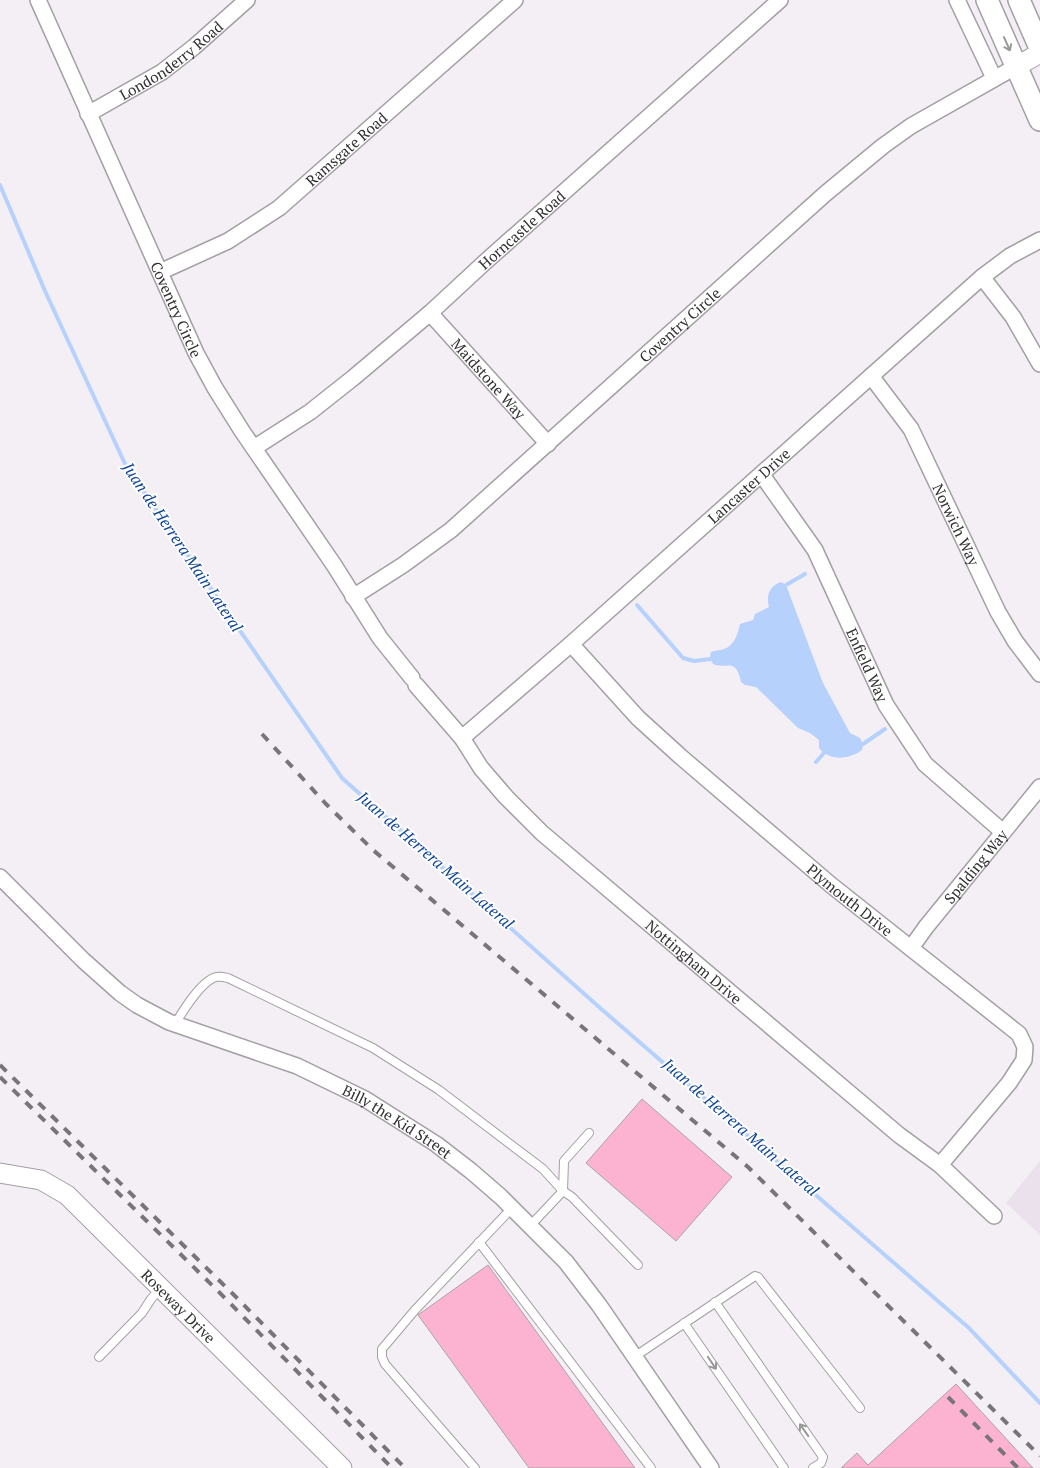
<svg xmlns="http://www.w3.org/2000/svg" width="1040" height="1468" viewBox="0 0 1040 1468" font-family="'PT Serif',serif">
<rect width="100%" height="100%" fill="#f4eff4"/>
<path fill="#ebe1ec" d="M1040,1161V1235L1006,1203Z"/>
<path fill="#b5d1fc" d="M781,582L786,585L823,683L850,733L860,738L863,744L862,750C849,759 831,762 819,748V740L810,733L798,728L756,687L745,685L741,682C736,656 726,670 713,664L710,657L711,652C716,650 719,651 724,649C734,646 738,634 740,624L753,620L755,614L769,607C766,596 769,586 781,582Z"/>
<g fill="none" stroke-linecap="round" stroke-linejoin="round">
<g stroke="#b5d1fc" stroke-width="4">
<path d="M0,185L45,291L126,466L342,778L599,1007L969,1328L1040,1403"/>
<path d="M786,585L805,574"/>
<path d="M637,605L683,658L694,661L711,659"/>
<path d="M863,744L885,729"/>
<path d="M816,762L824,753"/>
</g>
</g>
<g fill="#fcb3d1" stroke="#aaa3a6">
<path d="M642,1099L732,1177L676,1241L586,1163Z"/>
<path d="M488,1265L635,1468H529L418,1315Z"/>
<path d="M956,1384L1033,1468H841L857,1453L868,1465Z"/>
</g>
<g fill="none" stroke-linecap="round" stroke-linejoin="round">
<defs>
<g id="service">
<path d="M175,1024C183,1011 201,981 216,977C220,976 224,977 228,978L373,1048L439,1090L543,1169L563,1191L572,1197L638,1265"/>
<path d="M530,1226L563,1191L564,1161L589,1133"/>
<path d="M479,1242L651,1468"/>
<path d="M715,1302L823,1457L821,1463L813,1468"/>
<path d="M684,1323L784,1468"/>
<path d="M99,1357L142,1313L151,1299L160,1289"/>
<path d="M634,1357L755,1276L758,1277L860,1408"/>
<path d="M475,1468L385,1364L382,1357V1349L415,1310L512,1208"/>
</g>
<g id="minor">
<path id="s1" d="M38,0L196,353L215,388L242,431L334,565L380,638L412,678"/>
<path d="M957,0L994,78"/>
<path id="s2" d="M88,114L162,72L194,47L247,0"/>
<path id="s3" d="M160,272L228,241L279,208L515,0"/>
<path d="M982,277L1013,317L1040,364"/>
<path id="s4" d="M430,313L548,444"/>
<path id="s5" d="M871,376L911,429L998,612L1015,641L1040,674"/>
<path id="s6" d="M254,448L310,412L353,378L430,313L484,263L780,0"/>
<path id="s7" d="M762,475L815,550L886,705L925,764L1003,832"/>
<path id="s8" d="M353,597L403,565L451,530L825,194L883,146L911,126L1017,66"/>
<path id="s9" d="M571,644L638,718L681,757L831,885L1019,1034L1025,1047L1024,1060L1009,1083L940,1165"/>
<path id="s10" d="M416,685L462,738L481,768L506,797L542,833L899,1135L940,1165L994,1216"/>
<path id="s11" d="M462,738L571,644L982,277L1010,256L1040,240"/>
<path id="s12" d="M0,877L83,960L120,993L137,1005L169,1022L297,1066L365,1099L436,1144L471,1171L501,1197L566,1262L599,1305L711,1468"/>
<path id="s13" d="M911,948L926,927L1040,787"/>
</g>
<g id="tertiary">
<path d="M1017,66L1040,53"/>
<path id="s14" d="M0,1173L41,1180L67,1195L342,1468"/>
</g>
<g id="secondary">
<path d="M987,0L1040,120"/>
<path d="M1019,0L1040,48"/>
</g>
</defs>
<use href="#service" stroke="#a39fa4" stroke-width="10"/>
<use href="#minor" stroke="#a39fa4" stroke-width="18"/>
<use href="#tertiary" stroke="#a39fa4" stroke-width="21"/>
<use href="#secondary" stroke="#a39fa4" stroke-width="24"/>
<use href="#service" stroke="#fff" stroke-width="8"/>
<use href="#minor" stroke="#fff" stroke-width="15"/>
<use href="#tertiary" stroke="#fff" stroke-width="19"/>
<use href="#secondary" stroke="#fff" stroke-width="21"/>
<g stroke="#787578" stroke-width="4" stroke-dasharray="9 9" stroke-linecap="butt">
<path d="M262,734L326,804L373,850L748,1167L1040,1456"/>
<path d="M0,1065L233,1294L405,1468"/>
<path d="M0,1077L218,1291L392,1468"/>
<path d="M948,1397L1018,1468"/>
</g>
</g>
<defs><path id="oneway-shaft" d="M-6 0H5M1.5-3L5.5 0L1.5 3" fill="none" stroke-width="1.6" stroke-linecap="round" stroke-linejoin="round" transform="scale(1.25)"/></defs>
<g stroke="#989898">
<use href="#oneway-shaft" transform="translate(1007 44) rotate(66)"/>
<use href="#oneway-shaft" transform="translate(712 1363) rotate(56)"/>
<use href="#oneway-shaft" transform="translate(804 1430) rotate(-125)"/>
</g>
<g text-anchor="middle" dominant-baseline="central" stroke-width="4" stroke-linejoin="round" paint-order="stroke">
<g font-size="15" fill="#323032" stroke="#fffeff">
<text stroke="none"><textPath href="#s2" startOffset="99">Londonderry Road</textPath></text>
<text stroke="none"><textPath href="#s3" startOffset="225">Ramsgate Road</textPath></text>
<text stroke="none"><textPath href="#s6" startOffset="346">Horncastle Road</textPath></text>
<text stroke="none"><textPath href="#s1" startOffset="339">Coventry Circle</textPath></text>
<text stroke="none"><textPath href="#s8" startOffset="426">Coventry Circle</textPath></text>
<text stroke="none"><textPath href="#s4" startOffset="88">Maidstone Way</textPath></text>
<text stroke="none"><textPath href="#s11" startOffset="382">Lancaster Drive</textPath></text>
<text stroke="none"><textPath href="#s5" startOffset="172">Norwich Way</textPath></text>
<text stroke="none"><textPath href="#s7" startOffset="218">Enfield Way</textPath></text>
<text stroke="none"><textPath href="#s13" startOffset="104">Spalding Way</textPath></text>
<text stroke="none"><textPath href="#s9" startOffset="379">Plymouth Drive</textPath></text>
<text stroke="none"><textPath href="#s10" startOffset="394">Nottingham Drive</textPath></text>
<text stroke="none"><textPath href="#s12" startOffset="474">Billy the Kid Street</textPath></text>
<text stroke="none"><textPath href="#s14" startOffset="229">Roseway Drive</textPath></text>
</g>
<g font-size="16" font-style="italic" fill="#0e4595" stroke="#fffeff">
<text transform="translate(183 547) rotate(56)">Juan de Herrera Main Lateral</text>
<text transform="translate(436 860) rotate(41)">Juan de Herrera Main Lateral</text>
<text transform="translate(741 1127) rotate(41)">Juan de Herrera Main Lateral</text>
</g>
</g>
</svg>
